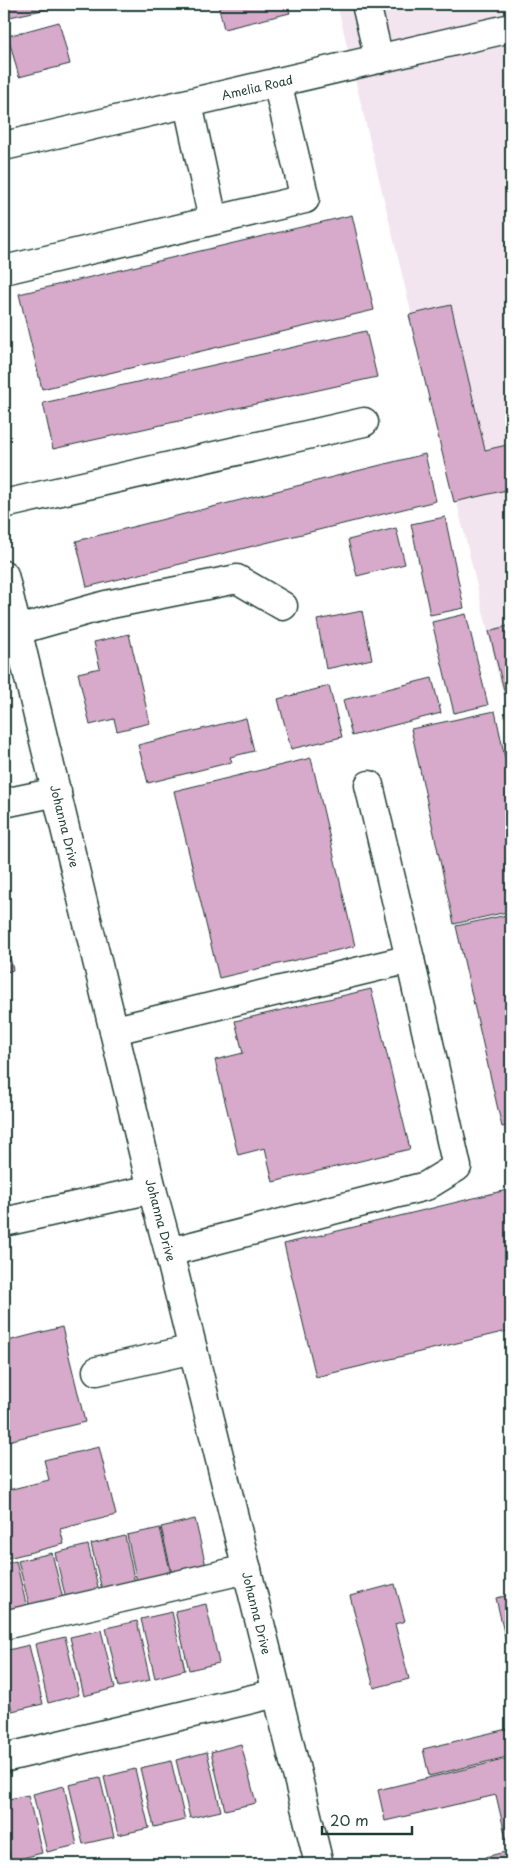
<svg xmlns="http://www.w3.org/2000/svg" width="515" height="1868" viewBox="0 0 515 1868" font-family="'Playpen Sans',sans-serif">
<rect width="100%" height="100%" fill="#fff"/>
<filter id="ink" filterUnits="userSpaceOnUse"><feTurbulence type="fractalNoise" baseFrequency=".02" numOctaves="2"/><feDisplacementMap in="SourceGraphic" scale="10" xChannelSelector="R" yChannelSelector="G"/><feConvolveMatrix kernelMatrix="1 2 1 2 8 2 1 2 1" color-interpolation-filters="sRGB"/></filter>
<g filter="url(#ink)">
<path fill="#f3e5ef" d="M337,4H511V728Z"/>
<g fill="#d7a9ca" stroke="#1f3d34">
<path d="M4,4H60L61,6L5,18Z"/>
<path d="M218,4H287L290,13L224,29Z"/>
<path d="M59,22L70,64L19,77L8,36Z"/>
<path d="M352,215L374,310L42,389L19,294Z"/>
<path d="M451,305L485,450L511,444V489L454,502L409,315Z"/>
<path d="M366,331L377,377L53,449L43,403Z"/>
<path d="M425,454L436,501L87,587L76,541Z"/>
<path d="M445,517L464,608L430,615L411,524Z"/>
<path d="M396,528L405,564L357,576L348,540Z"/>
<path d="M362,611L372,659L326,669L317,620Z"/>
<path d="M466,614L488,705L454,713L432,622Z"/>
<path d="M511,625V693L505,694L489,631Z"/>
<path d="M129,634L150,723L117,731L114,719L90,725L78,673L100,668L94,642Z"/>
<path d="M432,678L441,713L352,736L343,700Z"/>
<path d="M329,686L342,737L291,749L278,699Z"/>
<path d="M495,711L511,786V911L454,924L411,729Z"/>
<path d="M246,718L254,751L230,757L232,762L148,783L138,745Z"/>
<path d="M311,758L355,946L219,978L174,791Z"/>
<path d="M511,914V1125L502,1127L456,926Z"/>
<path d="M4,932L13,970L4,973Z"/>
<path d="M371,989L410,1149L273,1182L265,1148L238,1155L215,1060L243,1053L235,1021Z"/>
<path d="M511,1189V1330L316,1377L284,1244Z"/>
<path d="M62,1327L85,1422L4,1442V1342Z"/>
<path d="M99,1447L116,1515L60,1529L64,1544L4,1559V1491L49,1480L44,1460Z"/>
<path d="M195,1519L206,1566L172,1574L161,1527Z"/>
<path d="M160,1528L171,1574L137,1582L127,1535Z"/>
<path d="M125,1536L135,1583L102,1590L91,1544Z"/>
<path d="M88,1545L99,1591L66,1599L55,1553Z"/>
<path d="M52,1553L63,1599L30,1608L18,1561Z"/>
<path d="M16,1561L27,1608L4,1613V1564Z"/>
<path d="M395,1584L405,1621L395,1624L409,1679L374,1688L350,1596Z"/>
<path d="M511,1595V1654H509L496,1598Z"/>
<path d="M206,1604L219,1663L189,1670L175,1611Z"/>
<path d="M172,1612L185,1670L155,1678L141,1619Z"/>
<path d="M137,1621L150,1680L119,1687L106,1628Z"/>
<path d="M101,1630L115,1688L84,1696L70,1637Z"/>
<path d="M65,1637L79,1695L48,1703L35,1644Z"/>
<path d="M29,1645L43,1704L12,1711L4,1676V1651Z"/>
<path d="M511,1728V1756L429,1776L423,1749Z"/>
<path d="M241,1744L256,1803L225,1810L211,1752Z"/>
<path d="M207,1752L221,1811L190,1818L176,1760Z"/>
<path d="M511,1758V1864H487L485,1857L509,1851L496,1795L385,1821L378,1790Z"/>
<path d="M171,1761L185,1820L154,1827L140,1768Z"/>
<path d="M135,1769L149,1828L118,1835L104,1777Z"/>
<path d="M100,1778L114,1837L83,1844L69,1785Z"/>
<path d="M64,1786L77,1845L47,1852L33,1794Z"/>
<path d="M28,1795L42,1853L11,1861L4,1831V1800Z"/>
</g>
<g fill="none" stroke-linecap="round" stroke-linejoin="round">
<defs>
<g id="minor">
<path d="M366,4L379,59"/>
<path d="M188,104L213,220"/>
<path d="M4,146L511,28"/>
<path d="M4,270L305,199L277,82"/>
<path d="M4,504L364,422"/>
<path d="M4,575L152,1189L169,1252L319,1864"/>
<path d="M18,630L106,605L237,579L283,606"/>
<path d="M4,803L57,792"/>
<path d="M115,1030L410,959L369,785"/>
<path d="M4,1222L152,1189"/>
<path d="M169,1252L426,1186L457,1167L410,959"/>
<path d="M97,1371L193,1349"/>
<path d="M4,1625L247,1569"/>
<path d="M4,1758L277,1693"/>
</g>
</defs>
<use href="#minor" stroke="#1f3d34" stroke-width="31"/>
<use href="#minor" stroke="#fff" stroke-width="28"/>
</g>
</g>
<g text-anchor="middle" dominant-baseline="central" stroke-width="4" stroke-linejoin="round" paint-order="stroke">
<g font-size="12" fill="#1f3d34" stroke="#fff">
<text transform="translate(257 87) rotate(-13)">Amelia Road</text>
<text transform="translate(65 826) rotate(76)">Johanna Drive</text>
<text transform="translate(161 1220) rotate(75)">Johanna Drive</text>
<text transform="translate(257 1613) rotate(76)">Johanna Drive</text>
</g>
</g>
<rect width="515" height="1868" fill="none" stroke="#fff" stroke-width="20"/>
<rect x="10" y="10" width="495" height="1848" fill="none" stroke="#1f3d34" stroke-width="2" filter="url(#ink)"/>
<path d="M322 1826v8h90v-8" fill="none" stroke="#1f3d34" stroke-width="2.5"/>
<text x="330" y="1826" font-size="15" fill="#1f3d34" stroke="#ffffff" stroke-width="4" paint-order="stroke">20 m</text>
</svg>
